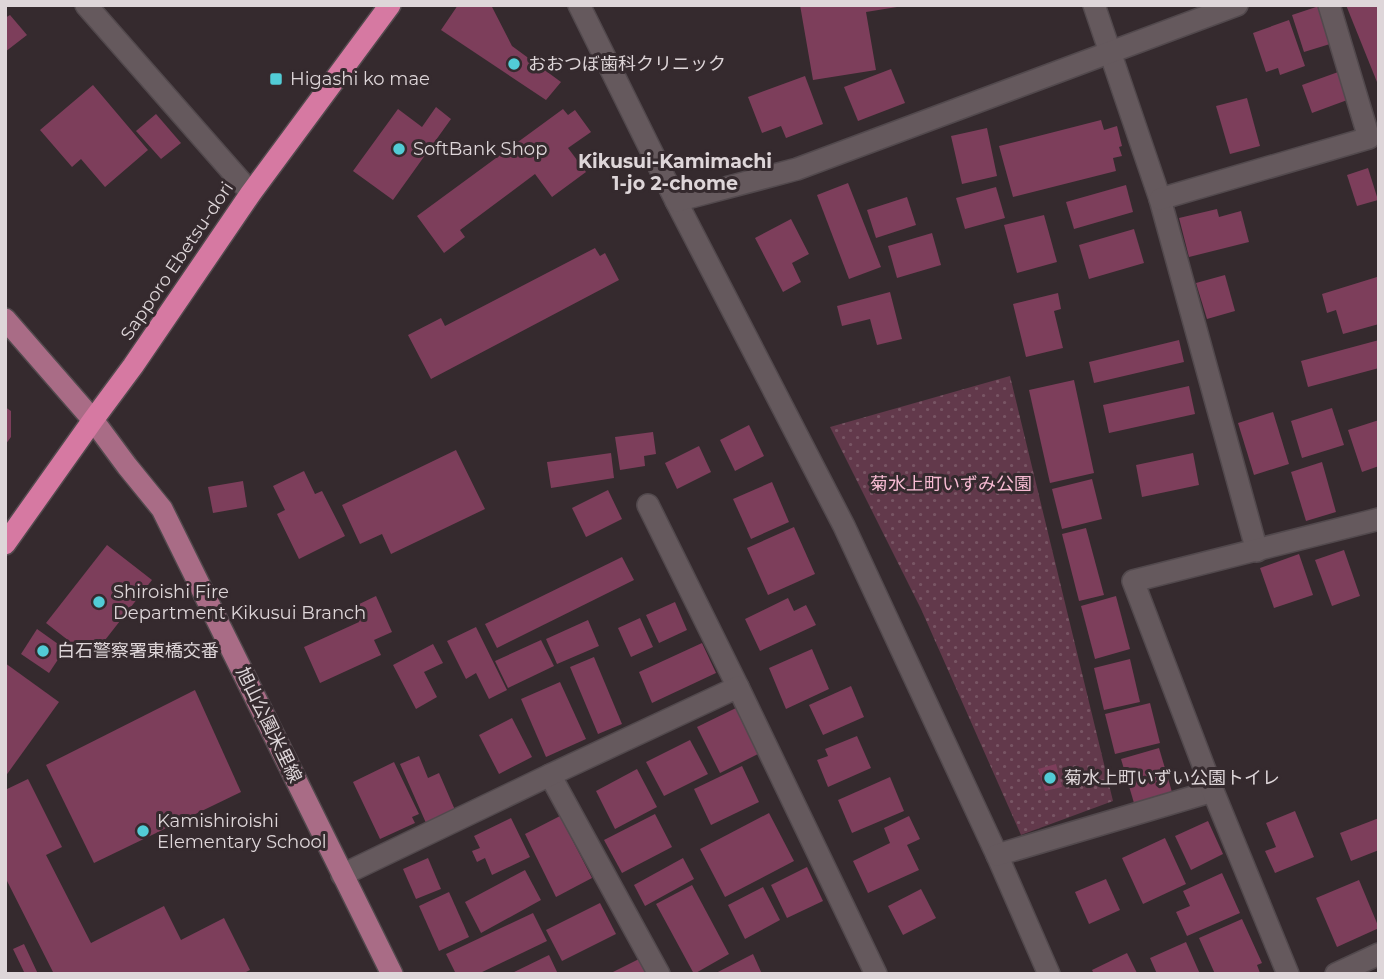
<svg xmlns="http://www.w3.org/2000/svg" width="1384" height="979" viewBox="0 0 1384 979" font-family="Montserrat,'Noto Sans JP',sans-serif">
<defs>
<pattern id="park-dots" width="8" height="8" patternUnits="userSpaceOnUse" patternTransform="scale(1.75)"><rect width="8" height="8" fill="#62394b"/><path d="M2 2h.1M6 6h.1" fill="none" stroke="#785564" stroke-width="1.8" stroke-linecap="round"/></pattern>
</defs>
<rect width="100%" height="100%" fill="#352a2e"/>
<path fill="url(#park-dots)" d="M1010,376L1113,801L1021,835L921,609L830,427Z"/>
<g fill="#7d3e5b">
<path d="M458,5H491L512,46L561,82L546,100L441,30Z"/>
<path d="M800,5H897V7L866,12L876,70L813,80Z"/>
<path d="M1346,5H1379V87Z"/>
<path d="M1319,6L1330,44L1304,52L1292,15Z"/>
<path d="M10,15L27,35L5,52V18Z"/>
<path d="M1289,20L1305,66L1280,75L1278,68L1266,72L1253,33Z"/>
<path d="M891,69L905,103L858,121L844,87Z"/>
<path d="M1341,71L1350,99L1312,113L1302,85Z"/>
<path d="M805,76L823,124L786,138L781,126L762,133L748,97Z"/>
<path d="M93,85L148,150L105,187L81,159L72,167L40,130Z"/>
<path d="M1247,98L1260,146L1230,154L1216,106Z"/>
<path d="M436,107L451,119L393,200L353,171L398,109L422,127Z"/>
<path d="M563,109L568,115L575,110L591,132L568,148L586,172L552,197L535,174L460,230L465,237L444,253L417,216Z"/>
<path d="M156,114L181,143L161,159L136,131Z"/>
<path d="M1101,120L1104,130L1117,126L1122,146L1119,147L1122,156L1113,158L1116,171L1013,197L999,146Z"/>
<path d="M987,128L997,176L962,184L951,136Z"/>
<path d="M1368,168L1378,200L1357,206L1347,175Z"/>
<path d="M848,183L881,267L849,279L817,195Z"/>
<path d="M1126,185L1133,212L1074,229L1066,202Z"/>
<path d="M996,187L1005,218L965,229L956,198Z"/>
<path d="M907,197L916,225L876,238L867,210Z"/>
<path d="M1217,209L1219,217L1241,211L1249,242L1189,257L1179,218Z"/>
<path d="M1044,215L1057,262L1017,273L1004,225Z"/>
<path d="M791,219L809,254L792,263L801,282L783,292L755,238Z"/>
<path d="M1134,229L1144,263L1089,279L1079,245Z"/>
<path d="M932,233L941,265L897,278L888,246Z"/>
<path d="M595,248L600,256L605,253L619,280L431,379L408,335L441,318L445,326Z"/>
<path d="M1225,275L1235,311L1207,319L1196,283Z"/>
<path d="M1377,277L1379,284V324L1343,334L1336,310L1327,313L1322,294Z"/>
<path d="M890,292L902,339L877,345L870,319L842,326L837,306Z"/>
<path d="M1058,293L1061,309L1054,311L1063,348L1026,357L1013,304Z"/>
<path d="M1179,340L1184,362L1094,383L1089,362Z"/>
<path d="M1379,340V368L1308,387L1301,361Z"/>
<path d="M1074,380L1094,473L1050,483L1029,390Z"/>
<path d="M1189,386L1195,414L1109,433L1103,405Z"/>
<path d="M5,407L11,411V437L5,445Z"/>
<path d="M1332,408L1344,445L1302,458L1291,421Z"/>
<path d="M1273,412L1289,464L1254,475L1238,423Z"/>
<path d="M1379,420V466L1362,472L1348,430Z"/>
<path d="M749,425L764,456L735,471L720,440Z"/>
<path d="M653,432L656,454L644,456L645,466L620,470L615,437Z"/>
<path d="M699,446L711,472L677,489L665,463Z"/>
<path d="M456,450L485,509L391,554L382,534L360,544L342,505Z"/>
<path d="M611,453L614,478L551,488L547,462Z"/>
<path d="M1193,453L1199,485L1142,497L1136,465Z"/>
<path d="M1322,462L1336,512L1306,521L1291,472Z"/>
<path d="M304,471L315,494L322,491L345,536L299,559L277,514L285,510L273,486Z"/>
<path d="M1092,479L1102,519L1062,529L1052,489Z"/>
<path d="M243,481L247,507L213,513L208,487Z"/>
<path d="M772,482L789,522L751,539L733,499Z"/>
<path d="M608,490L622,519L586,537L572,508Z"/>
<path d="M794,527L815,574L768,595L747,548Z"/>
<path d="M1086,528L1104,595L1079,601L1062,534Z"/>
<path d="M107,545L152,580L91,658L46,623Z"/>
<path d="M1344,550L1360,596L1332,606L1315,560Z"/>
<path d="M1299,554L1313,595L1274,608L1260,568Z"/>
<path d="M622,557L634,580L497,648L485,624Z"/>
<path d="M376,596L392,632L374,640L381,655L320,683L304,647L359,622L353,607Z"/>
<path d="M1116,596L1130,649L1095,659L1081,606Z"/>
<path d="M788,598L794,611L806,605L816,625L760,651L745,619Z"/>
<path d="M675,602L687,630L659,643L646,615Z"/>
<path d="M640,618L653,647L631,657L618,628Z"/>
<path d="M588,620L599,646L557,664L546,639Z"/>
<path d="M476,627L507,690L489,699L476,673L466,679L447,641Z"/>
<path d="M37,629L65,649L49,673L21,654Z"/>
<path d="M541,640L554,666L508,688L495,661Z"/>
<path d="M702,643L716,673L652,703L639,672Z"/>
<path d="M433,644L443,663L424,672L437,697L416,709L393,665Z"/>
<path d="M812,649L829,689L786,709L769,668Z"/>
<path d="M594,657L622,724L598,734L570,667Z"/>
<path d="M1130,659L1140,702L1104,710L1094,668Z"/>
<path d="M5,663L59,702L5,777Z"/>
<path d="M560,682L586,739L546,757L521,699Z"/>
<path d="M851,686L864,717L823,735L809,705Z"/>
<path d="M195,690L241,792L94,863L46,765Z"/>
<path d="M1150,703L1160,743L1115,754L1105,714Z"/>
<path d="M736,708L758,754L720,773L697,727Z"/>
<path d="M512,718L532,757L499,774L479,735Z"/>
<path d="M857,736L871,768L828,787L817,760L828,756L825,749Z"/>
<path d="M690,740L708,774L664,796L646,762Z"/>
<path d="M1159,748L1172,792L1134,803L1121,759Z"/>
<path d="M419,756L428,778L439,773L455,810L426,823L400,764Z"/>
<path d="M394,762L419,814L412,817L415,823L380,839L353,782Z"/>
<path d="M1056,764L1062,787L1045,791L1038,769Z"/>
<path d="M742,766L759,802L711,825L694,789Z"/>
<path d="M637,769L657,807L615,829L596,791Z"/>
<path d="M890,777L904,811L852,833L838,800Z"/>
<path d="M28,779L62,847L46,855L91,943L164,906L181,940L224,918L250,970L242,974H54L5,877V790Z"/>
<path d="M1295,811L1314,857L1275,873L1265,851L1276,847L1266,823Z"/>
<path d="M769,813L794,861L725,897L700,849Z"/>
<path d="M655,814L672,847L622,873L604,840Z"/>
<path d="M560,816L592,878L556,897L525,834Z"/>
<path d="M909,816L920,839L907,845L919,870L868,893L853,861L890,843L884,828Z"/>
<path d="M511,818L530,857L492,875L485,858L477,862L472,851L480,848L474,836Z"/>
<path d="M1379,818V850L1351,861L1340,833Z"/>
<path d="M1208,821L1223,854L1191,870L1175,836Z"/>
<path d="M1165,838L1186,884L1143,904L1122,858Z"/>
<path d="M428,858L441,889L416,899L403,869Z"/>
<path d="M683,858L694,879L645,906L634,885Z"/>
<path d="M807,867L823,901L787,918L771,885Z"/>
<path d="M525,870L541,900L481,933L465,902Z"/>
<path d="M1222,873L1240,913L1187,936L1176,912L1190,906L1183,891Z"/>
<path d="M1106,879L1120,910L1089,924L1075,892Z"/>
<path d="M1359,880L1379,928L1337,947L1316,898Z"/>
<path d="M692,885L729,954L694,974L656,904Z"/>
<path d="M763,887L780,920L745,939L728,905Z"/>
<path d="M921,889L936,918L903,935L888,906Z"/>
<path d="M449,892L469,937L439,951L419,906Z"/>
<path d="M600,903L616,934L562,961L546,930Z"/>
<path d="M533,913L547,941L478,974H456L446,954Z"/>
<path d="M1242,919L1262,963L1257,965L1260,973L1215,974L1199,938Z"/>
<path d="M1186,942L1200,974H1157L1150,958Z"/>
<path d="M24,944L38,974H25L13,949Z"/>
<path d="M1127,953L1137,973L1094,974L1092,970Z"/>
<path d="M753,954L762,974H714Z"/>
<path d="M549,955L558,974H510Z"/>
<path d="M639,959L647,974H609Z"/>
</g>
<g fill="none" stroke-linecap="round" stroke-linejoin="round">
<defs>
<g id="minor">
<path d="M86,5L251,193"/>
<path d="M579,5L676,201L844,526L997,855L1049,974"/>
<path d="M1094,5L1160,199L1257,551"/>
<path d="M1160,199L1369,138L1329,5"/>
<path d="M676,201L797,169L1237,5"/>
<path d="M648,505L738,687"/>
<path d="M550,775L659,974"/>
<path d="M997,855L1213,791"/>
<path d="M342,875L550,775L738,687L876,974"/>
<path d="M1288,974L1213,791L1133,581L1379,519"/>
<path d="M1336,974L1379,954"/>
</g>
<path id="major" d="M5,319L93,420L127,466L162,509L392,974"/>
<path id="highway" d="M5,544L93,420L133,366L251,193L390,5"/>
</defs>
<use href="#minor" stroke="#52494d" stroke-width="24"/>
<use href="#major" stroke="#52494d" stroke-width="24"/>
<use href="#highway" stroke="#52494d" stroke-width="24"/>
<use href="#minor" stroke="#65595d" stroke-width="21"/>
<use href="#major" stroke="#a96c86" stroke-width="21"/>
<use href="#highway" stroke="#d679a2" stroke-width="21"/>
</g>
<g fill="#52ccd6" stroke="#352a2e" stroke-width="2.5">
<circle cx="514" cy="64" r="7"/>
<rect x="269" y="72" width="14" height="14" rx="3.5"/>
<circle cx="399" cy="149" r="7"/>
<circle cx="99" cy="602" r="7"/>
<circle cx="43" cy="651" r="7"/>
<circle cx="1050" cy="778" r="7"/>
<circle cx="143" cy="831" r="7"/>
</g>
<g text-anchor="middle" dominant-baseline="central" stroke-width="6" stroke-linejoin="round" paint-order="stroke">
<g font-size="18" fill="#ded6d9" stroke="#352a2e" text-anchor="start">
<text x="528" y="64">おおつぼ歯科クリニック</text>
<text x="290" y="79">Higashi ko mae</text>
<text x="413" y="149">SoftBank Shop</text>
<text x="113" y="592">Shiroishi Fire<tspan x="113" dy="21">Department Kikusui Branch</tspan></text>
<text x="57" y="651">白石警察署東橋交番</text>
<text x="1064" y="778">菊水上町いずい公園トイレ</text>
<text x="157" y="821">Kamishiroishi<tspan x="157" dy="21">Elementary School</tspan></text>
</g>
<g font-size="18" fill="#ded6d9" stroke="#352a2e">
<text transform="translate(177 261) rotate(-56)">Sapporo Ebetsu-dori</text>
<text transform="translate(269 725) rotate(64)">旭山公園米里線</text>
</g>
<g font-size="18" fill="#f7bbd3" stroke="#352a2e">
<text x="951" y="484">菊水上町いずみ公園</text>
</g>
<g font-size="19" font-weight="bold" fill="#ded6d9" stroke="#352a2e">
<text x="675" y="161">Kikusui-Kamimachi<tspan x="675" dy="22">1-jo 2-chome</tspan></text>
</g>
</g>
<rect width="1384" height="979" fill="none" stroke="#ded6d9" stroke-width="14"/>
</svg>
